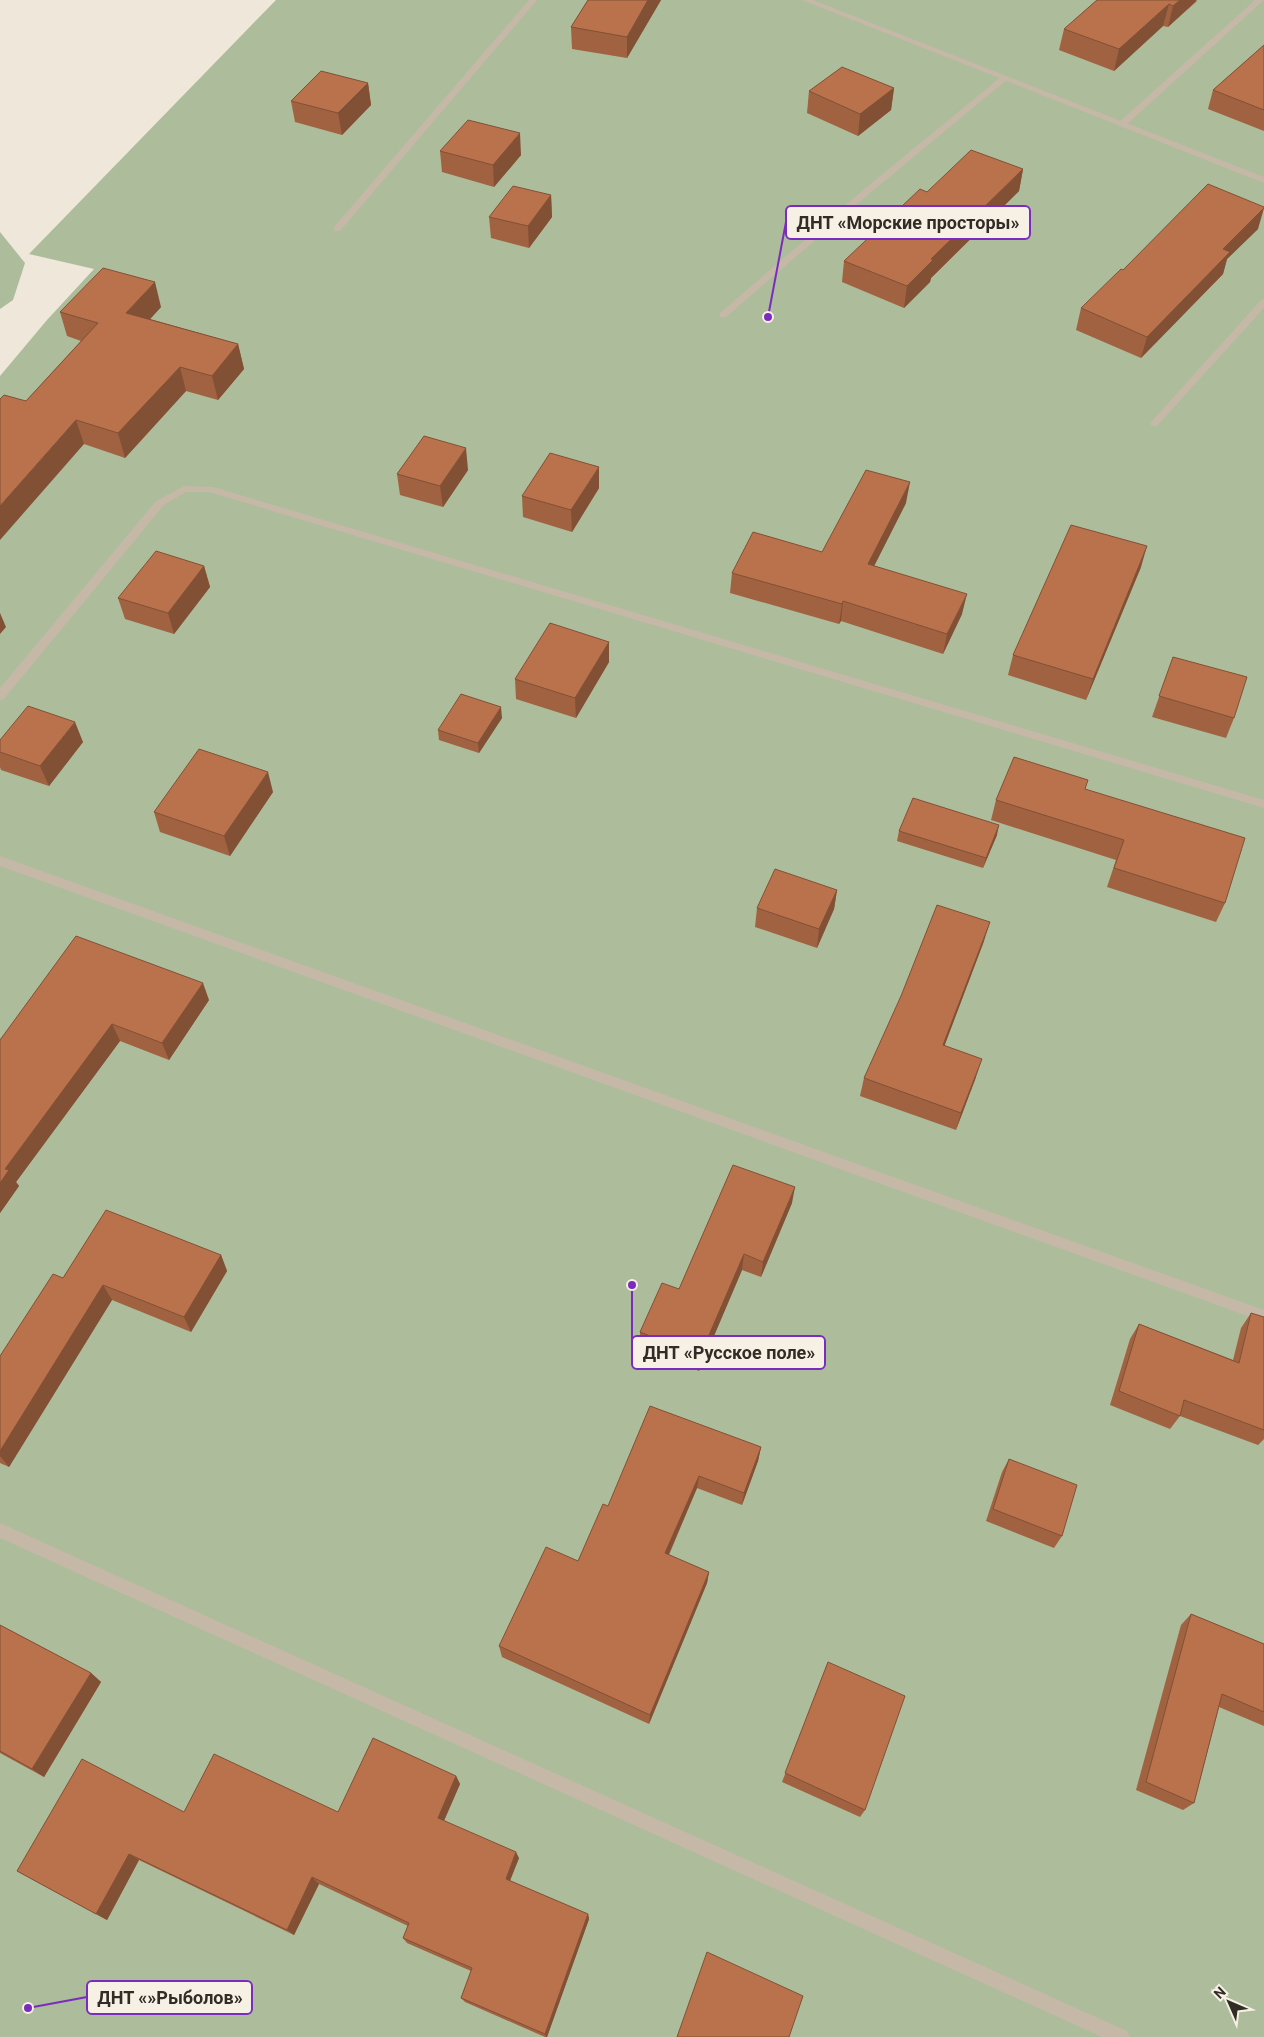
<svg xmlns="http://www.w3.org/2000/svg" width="1264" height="2037" viewBox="0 0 1264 2037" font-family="Roboto,sans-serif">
<rect width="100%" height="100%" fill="#eee7da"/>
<g fill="#adbc9b">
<path d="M276,0H1264V2037H0V376L47,320L94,269L29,254Z"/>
<path d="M0,232L25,263L13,300L0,309Z"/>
</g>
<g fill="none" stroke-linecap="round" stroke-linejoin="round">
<g fill="#c5b8a7" fill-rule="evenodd">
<path d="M529,0H537L340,231H334V227Z"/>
<path d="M1255,0H1264L1125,126H1119V122Z"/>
<path d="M1002,76L1009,78L869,194L726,317H720V313L863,190Z"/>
<path d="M1264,299V308L1157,426H1151V422L1261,300Z"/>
</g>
<g fill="#c5b8a7" fill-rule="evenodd">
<path d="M802,0H813L1264,177V183Z"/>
<path d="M184,486L213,487L1264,800V808L209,492H186L164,505L4,699L0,700V688L156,501Z"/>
<path d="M0,856L1264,1310V1322L0,866Z"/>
<path d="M0,1523L1127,2031L1130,2037H1102L0,1538Z"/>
</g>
</g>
<g fill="#a06241">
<path d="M588,0H661L627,58L572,49L571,27Z"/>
<path d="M1097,0L1197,1L1168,27L1163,26L1114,71L1059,50L1064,29Z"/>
<path d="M1264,45V131L1208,109L1213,90Z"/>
<path d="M368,83L371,105L342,135L295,122L291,101Z"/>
<path d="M894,88L891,110L858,136L807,113L809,91Z"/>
<path d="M440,151L521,155L494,187L442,172Z"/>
<path d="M1023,169L1019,191L931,278L930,282L904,308L842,282L844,261L927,192Z"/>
<path d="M551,195L552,217L529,248L491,238L489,217Z"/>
<path d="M1258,229L1227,259L1223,274L1141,358L1076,330L1081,308L1123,270Z"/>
<path d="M161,307L150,319L238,344L244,369L218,400L186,391L125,458L84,444L26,401L81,341L67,336L60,312Z"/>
<path d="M468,470L443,507L400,495L397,474Z"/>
<path d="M599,488L572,532L523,517L522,496Z"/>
<path d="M906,503L874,566L962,614L943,654L841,621L839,624L730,593L732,573L822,552Z"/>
<path d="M204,566L210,587L174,634L125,619L118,598Z"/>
<path d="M1141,567L1086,700L1008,675L1013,655Z"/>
<path d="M609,642V662L576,718L516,699L515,679Z"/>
<path d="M1173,657L1234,718L1226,738L1152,717Z"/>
<path d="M502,718L479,753L439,740L438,730Z"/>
<path d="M0,740L83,742L49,786L1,770L0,767Z"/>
<path d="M1085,789L1225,903L1216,922L1107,887L1116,860L991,820L996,800Z"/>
<path d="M273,792L230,856L160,832L154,812Z"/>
<path d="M899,831L997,835L983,868L897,841Z"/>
<path d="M837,890L834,909L817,948L755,927L757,908Z"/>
<path d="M984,941L944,1046L976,1077L956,1130L860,1096L864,1078Z"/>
<path d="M209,1000L169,1060L120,1041L16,1182L19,1186L0,1213V1040Z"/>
<path d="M792,1203L761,1277L742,1270L699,1371L640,1347V1332L679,1289Z"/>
<path d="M221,1255L227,1271L191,1332L112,1300L9,1467L0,1463V1356L63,1278Z"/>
<path d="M1251,1313L1264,1317V1439L1258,1445L1180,1416L1170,1429L1110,1405L1130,1339L1139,1324L1233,1360L1241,1328Z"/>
<path d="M761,1447L758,1461L742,1505L697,1488L669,1555L709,1572L707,1583L649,1724L502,1657L499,1646L578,1561L608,1506Z"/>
<path d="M1009,1459L1062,1536L1054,1548L986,1521L1002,1472Z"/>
<path d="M1191,1614L1264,1644V1726L1219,1707L1194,1803L1183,1810L1136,1790L1181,1625Z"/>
<path d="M0,1625L91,1673L101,1682L44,1777L0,1753Z"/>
<path d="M828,1662L865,1810L860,1817L782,1782Z"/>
<path d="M456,1776L460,1784L444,1821L519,1858L510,1881L588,1914L589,1919L547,2037H545L465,2002L461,1998L471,1971L407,1943L403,1938L408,1926L319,1884L294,1935L139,1860L107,1920L17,1871L184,1812H338Z"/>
</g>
<g fill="#825035">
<path d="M648,0H661L627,58V37Z"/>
<path d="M1180,0H1197L1168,27L1173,6Z"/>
<path d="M1169,4L1163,26L1114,71L1119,49Z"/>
<path d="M368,83L371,105L342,135L338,113Z"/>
<path d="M894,88L891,110L858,136L860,114Z"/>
<path d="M520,133L521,155L494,187L493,165Z"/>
<path d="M1023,169L1019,191L931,278L930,282L904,308L907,286L931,259Z"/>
<path d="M551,195L552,217L529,248L528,226Z"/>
<path d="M1264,208L1258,229L1227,259L1223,274L1141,358L1147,337L1223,249Z"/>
<path d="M155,282L161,307L133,338L126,313Z"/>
<path d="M238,344L244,369L218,400L212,376Z"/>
<path d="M180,367L186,391L125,458L118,433Z"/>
<path d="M76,420L84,444L0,540V506Z"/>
<path d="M466,448L468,470L443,507L440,486Z"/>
<path d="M599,467V488L572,532L571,510Z"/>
<path d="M910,482L906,503L865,584L868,564Z"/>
<path d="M1147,546L1141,567L1086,700L1093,679Z"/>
<path d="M204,566L210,587L174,634L168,613Z"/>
<path d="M967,594L962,614L943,654L947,634Z"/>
<path d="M843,601L841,621L839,624L842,604Z"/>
<path d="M0,613L6,627L0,634Z"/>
<path d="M609,642V662L576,718L575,698Z"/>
<path d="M501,707L502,718L479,753L478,743Z"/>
<path d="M75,722L83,742L49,786L40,766Z"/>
<path d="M268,772L273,792L230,856L224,836Z"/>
<path d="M999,825L997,835L983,868L986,858Z"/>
<path d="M837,890L834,909L817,948L819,929Z"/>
<path d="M990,922L984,941L938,1063L943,1045Z"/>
<path d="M203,983L209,1000L169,1060L162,1043Z"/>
<path d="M112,1024L120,1041L16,1182L19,1186L0,1213V1183L5,1169Z"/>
<path d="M982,1059L976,1077L956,1130L961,1113Z"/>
<path d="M795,1187L792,1203L761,1277L763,1262Z"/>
<path d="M744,1254L742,1270L699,1371L700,1356Z"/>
<path d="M221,1255L227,1271L191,1332L184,1317Z"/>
<path d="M103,1285L112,1300L9,1467L0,1456V1451Z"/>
<path d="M761,1447L758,1461L742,1505L744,1493Z"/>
<path d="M699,1476L697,1488L664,1565L665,1553Z"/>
<path d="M709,1572L707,1583L649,1724L650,1715Z"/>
<path d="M91,1673L101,1682L44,1777L32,1769Z"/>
<path d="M456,1776L460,1784L442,1825L438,1818Z"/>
<path d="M516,1852L519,1858L508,1885L506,1879Z"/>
<path d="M129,1854L139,1860L107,1920L96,1914Z"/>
<path d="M312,1877L319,1884L294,1935L287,1930Z"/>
<path d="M588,1914L589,1919L547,2037H546L545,2034Z"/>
</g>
<g fill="#ba724c" stroke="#825035">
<path d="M588,0H648L627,37L571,27Z"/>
<path d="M1097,0H1180L1173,6L1169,4L1119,49L1064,29Z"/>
<path d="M1264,45V110L1213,90Z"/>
<path d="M842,67L894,88L860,114L809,91Z"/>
<path d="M321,71L368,83L338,113L291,101Z"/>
<path d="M468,120L520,133L493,165L440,151Z"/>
<path d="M971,150L1023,169L931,259L933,260L907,286L844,261L920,189L927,192Z"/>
<path d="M1208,184L1264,207V208L1223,249L1230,252L1147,337L1081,308L1121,269L1123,270Z"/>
<path d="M513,186L551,195L528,226L489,217Z"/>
<path d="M103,268L155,282L126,313L238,344L212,376L180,367L118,433L76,420L0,506V399L4,395L26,401L98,323L60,312Z"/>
<path d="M424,436L466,448L440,486L397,474Z"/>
<path d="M550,453L599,467L571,510L522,496Z"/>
<path d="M866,470L910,482L868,564L967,594L947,634L843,601L842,604L732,573L753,532L822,552Z"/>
<path d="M1071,525L1147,546L1093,679L1013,655Z"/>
<path d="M156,551L204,566L168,613L118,598Z"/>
<path d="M550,623L609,642L575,698L515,679Z"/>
<path d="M1173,657L1247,677L1234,718L1159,696Z"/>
<path d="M461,694L501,707L478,743L438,730Z"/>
<path d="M28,706L75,722L40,766L0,752V740Z"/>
<path d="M199,749L268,772L224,836L154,812Z"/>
<path d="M1014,757L1088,780L1085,789L1245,838L1225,903L1114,868L1124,840L996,800Z"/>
<path d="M913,798L999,825L986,858L899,831Z"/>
<path d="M775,869L837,890L819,929L757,908Z"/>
<path d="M937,905L990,922L943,1045L982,1059L961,1113L864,1078L901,996Z"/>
<path d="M76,936L203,983L162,1043L112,1024L5,1169L9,1170L0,1183V1040Z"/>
<path d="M733,1165L795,1187L763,1262L744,1254L700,1356L640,1332L662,1283L679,1289Z"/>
<path d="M106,1210L221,1255L184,1317L103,1285L0,1451V1356L53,1274L63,1278Z"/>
<path d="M1251,1313L1264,1317V1430L1184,1400L1180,1416L1119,1391L1139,1324L1239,1363Z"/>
<path d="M650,1406L761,1447L744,1493L699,1476L665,1553L709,1572L650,1715L499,1646L546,1547L578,1561L603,1504L608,1506Z"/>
<path d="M1009,1459L1077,1485L1062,1536L993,1509Z"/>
<path d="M1191,1614L1264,1644V1712L1222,1694L1194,1803L1146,1782Z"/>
<path d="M0,1625L91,1673L32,1769L0,1751Z"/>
<path d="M828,1662L905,1696L865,1810L785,1773Z"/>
<path d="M373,1738L456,1776L438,1818L516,1852L506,1879L588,1914L545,2034L461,1998L472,1968L403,1938L409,1923L312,1877L287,1930L129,1854L96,1914L17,1871L82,1759L184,1812L214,1754L338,1812Z"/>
<path d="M707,1952L803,1996L789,2037H677Z"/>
</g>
<path fill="none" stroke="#7b2cbf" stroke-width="2" d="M768 317L786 222M632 1285L632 1353M28 2008L87 1997"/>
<g fill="#7b2cbf" stroke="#f7f1e5" stroke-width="2">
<circle cx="768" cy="317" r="5"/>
<circle cx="632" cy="1285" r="5"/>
<circle cx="28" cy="2008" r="5"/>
</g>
<g fill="#f7f1e5" stroke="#7b2cbf" stroke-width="2">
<rect x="786" y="206" width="244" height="33" rx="5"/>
<rect x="632" y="1336" width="193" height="33" rx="5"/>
<rect x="87" y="1981" width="165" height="33" rx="5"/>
</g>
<g font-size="18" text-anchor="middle" font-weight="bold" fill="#322c27">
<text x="908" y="229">ДНТ «Морские просторы»</text>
<text x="729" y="1359">ДНТ «Русское поле»</text>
<text x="170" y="2004">ДНТ «»Рыболов»</text>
</g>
<g transform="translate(1229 2002) rotate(315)" stroke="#f7f1e5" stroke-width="4" paint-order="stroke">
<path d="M0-4L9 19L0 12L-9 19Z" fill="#322c27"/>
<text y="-8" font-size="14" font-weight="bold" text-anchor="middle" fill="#322c27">N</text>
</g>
</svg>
